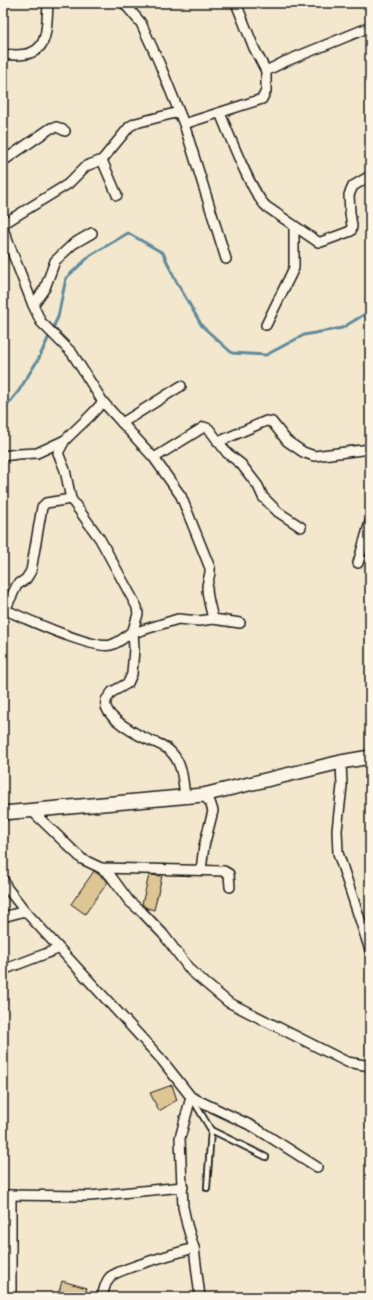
<svg xmlns="http://www.w3.org/2000/svg" width="373" height="1300" viewBox="0 0 373 1300" font-family="'Comic Neue',sans-serif">
<rect width="100%" height="100%" fill="#f3e7cd"/>
<filter id="ink" filterUnits="userSpaceOnUse"><feTurbulence type="fractalNoise" baseFrequency=".025" numOctaves="2"/><feDisplacementMap in="SourceGraphic" scale="8" xChannelSelector="R" yChannelSelector="G"/><feConvolveMatrix kernelMatrix="1 2 1 2 8 2 1 2 1" color-interpolation-filters="sRGB"/></filter>
<g filter="url(#ink)">
<g fill="none" stroke-linecap="round" stroke-linejoin="round">
<path stroke="#618b9c" stroke-width="3" d="M3,410L18,392L39,358L58,317L66,278L91,255L128,233L163,253L176,281L202,326L232,353L266,355L304,335L342,328L370,311"/>
</g>
<g fill="#ddc594" stroke="#1c1c1c">
<path d="M94,871L108,882L85,914L71,904Z"/>
<path d="M149,875L162,876L154,910L147,908L142,904Z"/>
<path d="M172,1085L177,1100L159,1111L150,1093Z"/>
<path d="M62,1281L87,1288L84,1297H77L59,1292Z"/>
</g>
<g fill="none" stroke-linecap="round" stroke-linejoin="round">
<defs>
<g id="lane">
<path d="M193,1100L211,1130L266,1157"/>
<path d="M207,1188L211,1130"/>
</g>
<g id="street">
<path d="M124,3L141,23L158,60L184,124L226,259"/>
<path d="M3,54C48,60 46,39 48,3"/>
<path d="M266,71L284,62L370,27"/>
<path d="M220,113C229,134 252,195 267,207L318,242H321L351,231L352,226L350,213L349,195L353,186L370,176"/>
<path d="M184,124L262,99L266,91V71L254,48L236,3"/>
<path d="M102,160L117,195"/>
<path d="M3,161L51,128L57,127L65,131"/>
<path d="M3,224L68,184L86,166L102,160L130,126L136,123L179,112"/>
<path d="M3,229L33,305L41,322L72,353L103,402L154,458L181,496L210,568C211,575 207,581 207,587C207,598 211,609 213,619"/>
<path d="M33,305L45,288L55,261L73,244L92,233"/>
<path d="M266,325L294,268V226"/>
<path d="M122,423L181,386"/>
<path d="M65,440L58,453L65,470L71,499L100,539L137,607L138,614L133,630L134,649L132,674L128,683L112,692L106,700C106,703 105,706 107,709C111,720 137,735 149,740C157,743 166,746 172,753C183,765 183,782 185,797"/>
<path d="M218,442L266,421L272,422L287,441L303,452L314,456L370,449"/>
<path d="M3,456L18,454L37,453L65,440L90,416L103,402"/>
<path d="M154,458L204,427L209,429L227,453L241,464L258,486L263,497L278,512L301,527"/>
<path d="M358,563L370,522"/>
<path d="M3,609C23,617 92,650 111,645C120,642 127,636 133,630"/>
<path d="M5,610L17,585L26,579L31,571L42,507L46,503L71,499"/>
<path d="M133,633L178,619L199,621L213,619L240,623"/>
<path d="M341,762L342,786L337,830L338,853L370,950"/>
<path d="M32,811L82,859L101,868L110,875L129,901L143,913L163,934L191,971L228,1002L347,1062L370,1066"/>
<path d="M101,868L224,871L229,874L230,887"/>
<path d="M201,870L204,846L213,811L210,802L203,795"/>
<path d="M3,879L7,888L25,911L161,1059L191,1097L254,1127L317,1167"/>
<path d="M3,917L25,911"/>
<path d="M3,970L58,949"/>
<path d="M191,1097L180,1138L181,1163L183,1207L187,1225L194,1248L200,1297"/>
<path d="M3,1195L90,1196L183,1187"/>
<path d="M11,1297V1195"/>
<path d="M102,1297C104,1290 105,1282 110,1277C118,1269 180,1252 194,1248"/>
</g>
<path id="secondary" d="M3,813L203,795L341,762L370,757"/>
</defs>
<use href="#lane" stroke="#1c1c1c" stroke-width="8"/>
<use href="#street" stroke="#1c1c1c" stroke-width="12"/>
<use href="#secondary" stroke="#1c1c1c" stroke-width="16"/>
<use href="#lane" stroke="#fcf5e5" stroke-width="4.5"/>
<use href="#street" stroke="#fcf5e5" stroke-width="9"/>
<use href="#secondary" stroke="#fcf5e5" stroke-width="13"/>
</g>
</g>
<rect width="373" height="1300" fill="none" stroke="#fcf5e5" stroke-width="16"/>
<rect x="8" y="8" width="357" height="1284" fill="none" stroke="#1c1c1c" stroke-width="1.5" filter="url(#ink)"/>
</svg>
